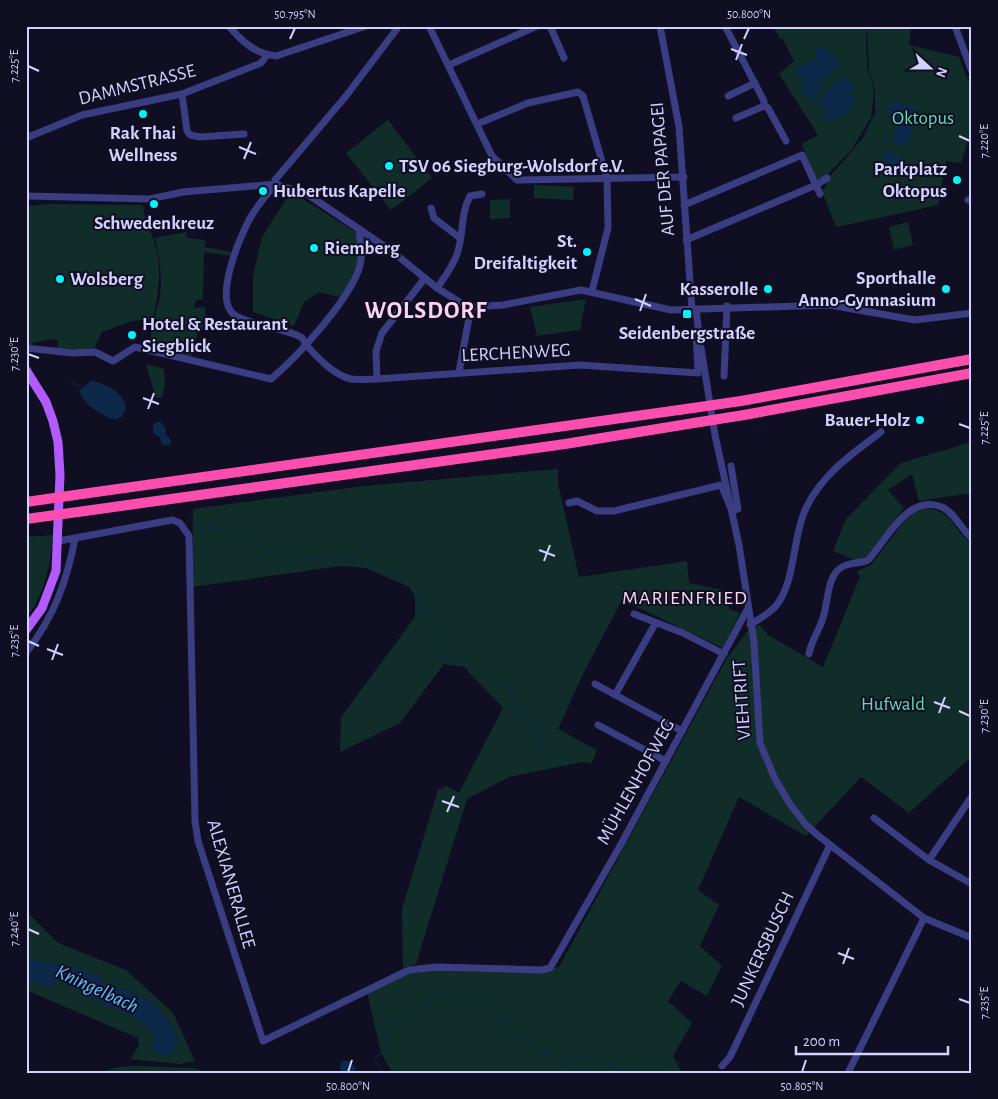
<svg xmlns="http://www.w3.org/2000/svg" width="998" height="1099" viewBox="0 0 998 1099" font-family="'Alegreya Sans',sans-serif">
<rect width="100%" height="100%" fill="#100e23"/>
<g fill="#112d2a" fill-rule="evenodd">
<path d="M773,26H866L867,66L874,91L871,118L851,150L824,178L815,179L802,144L818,135L779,74L794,61L782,38L780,39Z"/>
<path d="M867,26H911L909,45L959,57L972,90V128L961,163L946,161L938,205L837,227L835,225L822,191L826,186V181L863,138L875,113V91L869,70Z"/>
<path d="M388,120L432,178L391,210L346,153Z"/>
<path d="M534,185L574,187L573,200L534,198Z"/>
<path d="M298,196L357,233L358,261L343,298L319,292L304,302L294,326L253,312V276L262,237L286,199Z"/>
<path d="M510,199V218L490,219V200Z"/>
<path d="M50,204L143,205C145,223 147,223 153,238C163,264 159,293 153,319L132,321L102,332L94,349H57L58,341L51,339L33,343L31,346L26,343V206Z"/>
<path d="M908,222L913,245L894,250L889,227Z"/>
<path d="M186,232L187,238L206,240L204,247L232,252L231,256L204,252L203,299L196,300L194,308L205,307L206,319L203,329L199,328L191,358C181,356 156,356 152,345C147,334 159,307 160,296C163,276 159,257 155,238Z"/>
<path d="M586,299L580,330L537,336L530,307Z"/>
<path d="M146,364L164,369L165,385L162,397L156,398Z"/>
<path d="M972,442V493L919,501L912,474L888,490L904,508L869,554L858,561L833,551L846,519L901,463Z"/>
<path d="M558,469V483L579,577L687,561L689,583L723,590L729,609L740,613L723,648L622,600L583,674L558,729L597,750L591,764L583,762L509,777L467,799L416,964L403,968L402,909L438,790L447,786L459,793L503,708L464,667L444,664L400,723L340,752L341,717L415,617V596L409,587L366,568L341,566L193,587V509L363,486Z"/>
<path d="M920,508C957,510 947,526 972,543V756L909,813L861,777L806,836L739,797L698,890L719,905L700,946L722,966L707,996L681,981L668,1001L692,1023L673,1056L682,1073H392L381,1053L367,992C377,987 388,980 398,976C450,960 506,975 559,967L727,658L749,629L760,625L768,635L823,667L860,577L857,571L871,565L908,516Z"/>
<path d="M53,535C50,566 45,593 26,619V537Z"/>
<path d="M26,911L58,943L126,970L173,1013L195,1061L179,1064L130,1059L139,1046L138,1038L26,990ZM105,984C144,994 162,1002 179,1041L154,1035L144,1023L130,1013L91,998Z"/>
<path d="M136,1066L193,1068L200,1070L199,1073H98L118,1067Z"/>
</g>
<g fill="#0d2848">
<path d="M821,46L828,50L841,65L837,69L831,68L830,71L833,74L821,82L815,100L810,101L806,93L799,92L805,83L797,75L795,67C802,64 809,64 816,60V48Z"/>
<path d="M846,77L853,84L852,97L855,103L848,113L839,118L820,120V116L829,112L832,113L829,109H821V105L816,103C827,94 833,80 846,77Z"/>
<path d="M896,99L901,105L917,108L908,146L892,142L898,120L886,109Z"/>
<path d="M886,151L898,154L902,159L900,169L895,173L884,168L886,161L883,156Z"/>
<path d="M91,381C105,383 123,392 126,407L122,417L115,420C101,415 85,406 79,391Z"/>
<path d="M156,422H161L166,429V435L171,440L170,445H163L159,437L153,433V425Z"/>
<path d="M26,959L63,965L56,982L49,988L26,977Z"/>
<path d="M75,967L101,977L105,984C144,994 162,1002 179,1041L171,1054L163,1055L154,1053V1035C131,1007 117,1014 91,998C83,993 76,983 68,976V972Z"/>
<path d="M341,1061H350L357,1071L369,1073H340Z"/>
</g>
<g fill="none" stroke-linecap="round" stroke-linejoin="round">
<g stroke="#0d2848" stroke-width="1">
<path d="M71,382L85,388"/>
<path d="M191,517L193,522L236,534L261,548L283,554L303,557L341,555L364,562L416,587L421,598V609L444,633L441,653L443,659H462L510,688C514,710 522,721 540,732V749L566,762"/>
<path d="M61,970L69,973"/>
<path d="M171,1054L172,1058"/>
<path d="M559,1060L574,1073"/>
<path d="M658,1062L665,1066L679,1063"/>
<path d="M567,1065L573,1058C581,1056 601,1056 608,1062C613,1067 616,1071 624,1073"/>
<path d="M172,1073V1070"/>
<path d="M383,1073L374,1060L385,1048L388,1024L409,1008L430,1006L433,995L441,992L473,1003L486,1000C497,1018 531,1050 551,1055"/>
<path d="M629,1073L643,1062L654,1061"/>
</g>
<g stroke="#3a3d82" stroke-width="7">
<path d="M229,26C242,42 256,54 276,56L366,26"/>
<path d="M399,26L346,96L275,180L276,184C266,195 256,207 249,220C239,240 212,302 236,316C250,325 293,330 302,338C304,340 305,344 308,347C319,359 334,375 351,379C359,380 369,379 377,379L580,365L698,373L696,333L698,332"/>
<path d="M429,26L492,156L517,180L684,177"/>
<path d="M550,26L564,58"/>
<path d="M660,26L679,127L692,310"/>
<path d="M725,26L764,101V106L768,108L786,141"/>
<path d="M955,26L972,72"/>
<path d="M449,65L537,26"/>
<path d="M182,94L187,131L190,135L200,137L244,134"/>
<path d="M728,96L755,83"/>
<path d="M736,118L764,106"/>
<path d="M477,124L528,103L578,92L583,96L607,179L608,228L592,291"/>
<path d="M26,138L82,115L182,94L261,63L267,55"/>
<path d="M26,196L150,199L183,192L276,184L307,194L393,252L437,288L461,303L471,307L503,305L581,290L671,310L830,305L915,320L972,313"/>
<path d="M968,200H972"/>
<path d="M684,205L802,155L820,194"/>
<path d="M431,208L434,218L460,238"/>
<path d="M686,240L816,185L827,178"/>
<path d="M437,288C445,277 453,266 457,254C464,235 460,214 470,196L482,194"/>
<path d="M696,309L699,335"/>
<path d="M26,348L72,353L95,352L113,361L135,347L271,379C296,358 357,293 361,260C362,251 360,239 359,229"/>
<path d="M701,348L715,435L739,545L754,642L760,743L775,779L790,804L806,825L820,837L924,918L972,938"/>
<path d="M459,372L471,307"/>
<path d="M724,376L727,306"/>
<path d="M377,379L376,351L382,333L425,278"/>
<path d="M569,503L577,501L597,511H614L721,485L732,511L738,509L731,466"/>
<path d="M59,541L172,520L180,523L189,536L195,821L198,841L263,1041L409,970L437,967L542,970L550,968L620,846L747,610"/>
<path d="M634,614L683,633L724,654"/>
<path d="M750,625C758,620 768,614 775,607C796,583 792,537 806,508C822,474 852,454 881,432"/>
<path d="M26,653C54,616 66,584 75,539"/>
<path d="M809,654C811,641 819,631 823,618C828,603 827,575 842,567C849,562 860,564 868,560C887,540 907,493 942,507C954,512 961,529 972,538"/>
<path d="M595,684L682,731"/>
<path d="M615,695L655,624"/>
<path d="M598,725L666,761"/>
<path d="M874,818L929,860L972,884"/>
<path d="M929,860L972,796"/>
<path d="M722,1066L730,1057L830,845"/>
<path d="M848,1073L924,918"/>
</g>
<path stroke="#b35afd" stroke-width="9" d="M26,370L46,402L53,421L58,442L60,475L56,571L42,608L26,630"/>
<g stroke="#fd4eb0" stroke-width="10">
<path d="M741,401L972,359"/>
<path d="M744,415L972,373"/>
<path d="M82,494L693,408"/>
<path d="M85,511L565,444L700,422"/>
</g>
<g stroke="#fd4eb0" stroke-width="10">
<path d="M693,408L741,401"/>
<path d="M700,422L744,415"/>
<path d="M26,502L82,494"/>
<path d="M26,519L85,511"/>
</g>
</g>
<path fill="none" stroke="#d3d1fe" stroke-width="2" d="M290,39L295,28M744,39L749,28M731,49L747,55M736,60L742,44M28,66L39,71M959,136L970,141M239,147L256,154M244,159L251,142M635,299L651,306M640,311L646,294M28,354L39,358M143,398L159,404M148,409L154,393M959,424L970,428M539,550L555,556M544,561L550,545M28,641L39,646M47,649L63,655M52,660L58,644M934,702L950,708M959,711L970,716M939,713L945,697M442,801L459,807M447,812L454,796M28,929L39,934M838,953L854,959M843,964L849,948M959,999L970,1003M348,1072L352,1060M802,1072L806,1060"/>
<g fill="#03f3f8" stroke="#100e23" stroke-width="2">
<circle cx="143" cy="114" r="5"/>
<circle cx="389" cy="166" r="5"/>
<circle cx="957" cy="180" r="5"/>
<circle cx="263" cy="191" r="5"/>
<circle cx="154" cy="204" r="5"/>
<circle cx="314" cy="248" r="5"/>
<circle cx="587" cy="252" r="5"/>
<circle cx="60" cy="279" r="5"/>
<circle cx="768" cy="289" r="5"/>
<circle cx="946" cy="289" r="5"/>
<rect x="682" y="309" width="10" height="10" rx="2.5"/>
<circle cx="132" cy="335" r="5"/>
<circle cx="920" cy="420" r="5"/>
</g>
<g text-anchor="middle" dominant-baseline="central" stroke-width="4" stroke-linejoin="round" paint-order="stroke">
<g font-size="19" fill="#d3d1fe" stroke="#100e23">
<text transform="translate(137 85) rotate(-14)">DAMMSTRASSE</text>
<text transform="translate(663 169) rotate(-95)">AUF DER PAPAGEI</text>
<text transform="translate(516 353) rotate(-3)">LERCHENWEG</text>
<text transform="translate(742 700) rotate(-94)">VIEHTRIFT</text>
<text transform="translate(636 782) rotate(-61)">MÜHLENHOFWEG</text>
<text transform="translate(231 884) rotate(74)">ALEXIANERALLEE</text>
<text transform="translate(763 949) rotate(-65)">JUNKERSBUSCH</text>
</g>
<g font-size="19" fill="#5edeb4" stroke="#100e23">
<text x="923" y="118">Oktopus</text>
<text x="893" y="704">Hufwald</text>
</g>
<g font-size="19" font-weight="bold" fill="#d3d1fe" stroke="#100e23" text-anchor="start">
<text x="143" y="133" text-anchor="middle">Rak Thai<tspan x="143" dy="22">Wellness</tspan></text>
<text x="399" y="166">TSV 06 Siegburg-Wolsdorf e.V.</text>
<text x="947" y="169" text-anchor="end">Parkplatz<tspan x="947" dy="22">Oktopus</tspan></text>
<text x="273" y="191">Hubertus Kapelle</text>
<text x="154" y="223" text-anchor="middle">Schwedenkreuz</text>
<text x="577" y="241" text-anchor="end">St.<tspan x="577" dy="22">Dreifaltigkeit</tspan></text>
<text x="324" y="248">Riemberg</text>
<text x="936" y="278" text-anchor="end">Sporthalle<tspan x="936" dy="22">Anno-Gymnasium</tspan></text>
<text x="70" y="279">Wolsberg</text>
<text x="758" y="289" text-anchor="end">Kasserolle</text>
<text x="142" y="324">Hotel &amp; Restaurant<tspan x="142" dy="22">Siegblick</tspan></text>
<text x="687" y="333" text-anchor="middle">Seidenbergstraße</text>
<text x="910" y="420" text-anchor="end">Bauer-Holz</text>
</g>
<g font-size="20" letter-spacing="1" fill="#fed3f2" stroke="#100e23">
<text x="685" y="598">MARIENFRIED</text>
</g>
<g font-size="20" font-style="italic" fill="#61c1fd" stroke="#100e23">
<text transform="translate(97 989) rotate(25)">Kningelbach</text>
</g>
<g font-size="24" font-weight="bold" letter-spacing="1" fill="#fed3f2" stroke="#100e23">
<text x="426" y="311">WOLSDORF</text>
</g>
</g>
<rect width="998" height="1099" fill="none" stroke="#100e23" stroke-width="55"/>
<g transform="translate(930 68) rotate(111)" stroke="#100e23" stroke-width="4" paint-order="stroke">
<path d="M0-4L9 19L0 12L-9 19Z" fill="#d3d1fe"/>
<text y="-8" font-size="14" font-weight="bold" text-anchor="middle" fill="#d3d1fe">N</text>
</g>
<path d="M796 1046v8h152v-8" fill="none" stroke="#d3d1fe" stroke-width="2.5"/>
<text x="803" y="1046" font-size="15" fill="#d3d1fe" stroke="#100e23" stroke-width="4" paint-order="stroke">200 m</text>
<rect x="28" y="28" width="942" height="1044" fill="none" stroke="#d3d1fe" stroke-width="2"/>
<g font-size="12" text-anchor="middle" fill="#d3d1fe">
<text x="295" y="18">50.795°N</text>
<text x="749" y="18">50.800°N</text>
<text transform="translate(14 66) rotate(-90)" y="4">7.225°E</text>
<text transform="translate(984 141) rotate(-90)" y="4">7.220°E</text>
<text transform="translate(14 354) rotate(-90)" y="4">7.230°E</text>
<text transform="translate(984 428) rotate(-90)" y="4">7.225°E</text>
<text transform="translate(14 641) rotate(-90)" y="4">7.235°E</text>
<text transform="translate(984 716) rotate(-90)" y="4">7.230°E</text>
<text transform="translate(14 929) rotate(-90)" y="4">7.240°E</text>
<text transform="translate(984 1003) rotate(-90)" y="4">7.235°E</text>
<text x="348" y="1090">50.800°N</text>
<text x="802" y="1090">50.805°N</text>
</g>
</svg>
